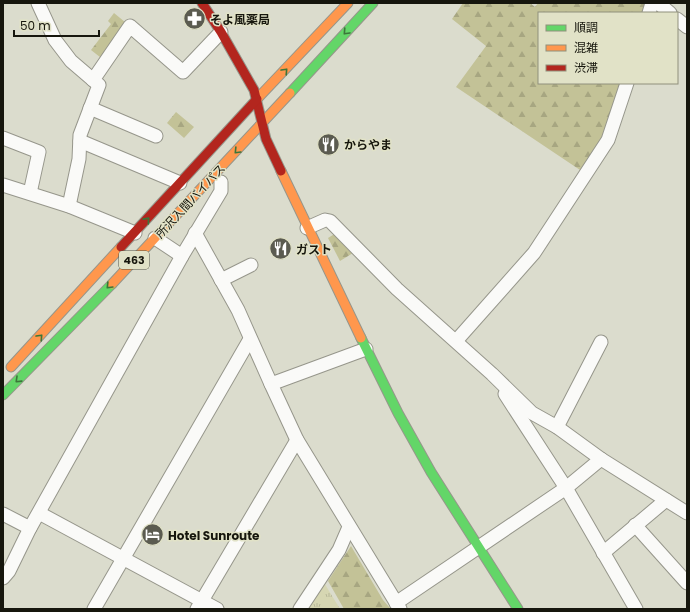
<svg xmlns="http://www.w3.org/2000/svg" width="690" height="612" viewBox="0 0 690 612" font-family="Poppins,'Noto Sans JP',sans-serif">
<defs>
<pattern id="forest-firs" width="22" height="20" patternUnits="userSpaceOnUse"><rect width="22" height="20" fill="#c3c297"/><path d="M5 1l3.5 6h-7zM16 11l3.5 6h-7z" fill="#a7a681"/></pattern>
<pattern id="park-tufts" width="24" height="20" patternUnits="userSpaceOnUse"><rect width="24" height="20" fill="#d6d6b2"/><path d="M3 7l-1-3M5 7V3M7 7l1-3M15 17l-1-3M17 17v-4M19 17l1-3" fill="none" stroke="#b7b798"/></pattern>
</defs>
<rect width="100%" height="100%" fill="#dbdccd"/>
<g fill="url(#forest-firs)">
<path d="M463,3H530L535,7L538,3H648L645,13H539V83H625L608,140L586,174L456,87L486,46L452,19Z"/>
<path d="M114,13L131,27L105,61L91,50L111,24L108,21Z"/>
<path d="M176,112L194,127L184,138L167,123Z"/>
<path d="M336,233L353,253L340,261L328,238Z"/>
<path d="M351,546L383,600L390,608L344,609L328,581Z"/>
</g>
<path fill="url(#park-tufts)" d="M323,581L340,609H306Z"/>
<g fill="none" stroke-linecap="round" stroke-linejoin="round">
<defs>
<g id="street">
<path d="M38,3L55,40L71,61L99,85L80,135L79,159L69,206"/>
<path d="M658,3L670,13"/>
<path d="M649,13L652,3"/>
<path d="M677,19L687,27"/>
<path d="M93,80L130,26L183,72L221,32"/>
<path d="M90,108L156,136"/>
<path d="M3,138L39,152L30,193"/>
<path d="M80,141L180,183"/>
<path d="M3,185L69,206L135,233"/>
<path d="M307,228L325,220L330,221L397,289L492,374L532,413L557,427L601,459L687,513"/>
<path d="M195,233L238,310L271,384L366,349"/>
<path d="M155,238L182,256"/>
<path d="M221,280L251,265"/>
<path d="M456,341L534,253L608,140L627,83"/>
<path d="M271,384L297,440L400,609"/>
<path d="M505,394L566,488L636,609"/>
<path d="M557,427L601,342"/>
<path d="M39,513L217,609"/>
<path d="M3,514L30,528"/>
<path d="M635,525L687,583"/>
<path d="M603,553L666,500"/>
<path d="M3,578L9,571L30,528L182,256L221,191V182"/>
<path d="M396,603L566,488L601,459"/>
<path d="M94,609L250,339"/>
<path d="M197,609L297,440"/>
<path d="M300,609L339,550L349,527"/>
</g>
<g id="fast">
<path d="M290,93L373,3"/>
<path d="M361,338L398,413L431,472L518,609"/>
<path d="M3,395L112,284"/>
</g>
<g id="slow">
<path d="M257,99L348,3"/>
<path d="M281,171L361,338"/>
<path d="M112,284L290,93"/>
<path d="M11,367L121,247"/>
</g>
<g id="jam">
<path d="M202,3L221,32L254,90L266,139L281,171"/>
<path d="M121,247L257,99"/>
</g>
</defs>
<use href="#street" stroke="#96968b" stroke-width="15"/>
<use href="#fast" stroke="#96968b" stroke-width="11"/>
<use href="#slow" stroke="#96968b" stroke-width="11"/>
<use href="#jam" stroke="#96968b" stroke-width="11"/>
<use href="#street" stroke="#fafaf8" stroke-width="13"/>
<use href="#fast" stroke="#63d668" stroke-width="9"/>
<use href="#slow" stroke="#ff974d" stroke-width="9"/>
<use href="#jam" stroke="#b3261e" stroke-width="9"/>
</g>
<defs><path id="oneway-chevron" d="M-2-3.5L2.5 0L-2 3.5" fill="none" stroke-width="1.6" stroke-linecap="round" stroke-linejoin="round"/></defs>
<g stroke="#3c763a">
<use href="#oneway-chevron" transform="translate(346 32) rotate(133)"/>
<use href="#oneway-chevron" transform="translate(285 71) rotate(-47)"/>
<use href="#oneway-chevron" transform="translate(237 151) rotate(134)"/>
<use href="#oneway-chevron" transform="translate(147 220) rotate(-48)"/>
<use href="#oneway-chevron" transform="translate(109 286) rotate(134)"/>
<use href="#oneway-chevron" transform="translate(40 337) rotate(-47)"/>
<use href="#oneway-chevron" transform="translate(18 380) rotate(136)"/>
</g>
<defs>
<symbol id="pharmacy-disc" viewBox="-11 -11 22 22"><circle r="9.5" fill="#5b5b50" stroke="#e1e2c7"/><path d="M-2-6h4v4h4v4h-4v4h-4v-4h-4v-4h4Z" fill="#fff"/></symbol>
<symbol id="restaurant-disc" viewBox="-11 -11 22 22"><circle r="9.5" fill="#5b5b50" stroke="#e1e2c7"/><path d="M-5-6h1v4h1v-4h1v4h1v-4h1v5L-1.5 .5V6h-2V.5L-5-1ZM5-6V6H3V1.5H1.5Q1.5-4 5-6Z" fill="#fff"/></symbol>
<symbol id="hotel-disc" viewBox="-11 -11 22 22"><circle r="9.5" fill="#5b5b50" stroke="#e1e2c7"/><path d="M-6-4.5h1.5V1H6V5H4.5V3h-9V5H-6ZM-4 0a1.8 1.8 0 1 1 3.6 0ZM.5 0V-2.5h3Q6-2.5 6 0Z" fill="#fff"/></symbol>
</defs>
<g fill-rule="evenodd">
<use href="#pharmacy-disc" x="182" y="6" width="25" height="25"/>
<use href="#restaurant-disc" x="316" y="132" width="25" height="25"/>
<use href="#restaurant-disc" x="268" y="236" width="25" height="25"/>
<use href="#hotel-disc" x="140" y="522" width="25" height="25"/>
</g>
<g text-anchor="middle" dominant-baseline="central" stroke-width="3" stroke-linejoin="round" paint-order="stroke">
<rect fill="#e1e2c7" stroke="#535345" stroke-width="1" x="119" y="251" width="30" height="18" rx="3"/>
<g font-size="11" font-weight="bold" fill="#16160d">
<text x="134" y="260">463</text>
</g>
<g font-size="12" font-weight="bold" fill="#16160d" stroke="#e1e2c7" text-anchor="start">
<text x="210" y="19">そよ風薬局</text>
<text x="344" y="144">からやま</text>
<text x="296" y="249">ガスト</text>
<text x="168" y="535">Hotel Sunroute</text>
</g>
<g font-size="12" fill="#16160d" stroke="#e1e2c7">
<text transform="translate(190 201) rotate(-47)">所沢入間バイパス</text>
</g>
</g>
<rect width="690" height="612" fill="none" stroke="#16160d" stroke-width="8"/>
<rect x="538" y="12" width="140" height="72" fill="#e1e2c7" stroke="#90907d"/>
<rect x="546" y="25" width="20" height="6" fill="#63d668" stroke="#90907d"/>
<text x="574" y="32" font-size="12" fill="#16160d">順調</text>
<rect x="546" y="45" width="20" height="6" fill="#ff974d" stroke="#90907d"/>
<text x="574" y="52" font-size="12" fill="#16160d">混雑</text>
<rect x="546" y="65" width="20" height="6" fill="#b3261e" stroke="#90907d"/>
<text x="574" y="72" font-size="12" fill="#16160d">渋滞</text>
<path d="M14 30v6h85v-6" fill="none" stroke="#16160d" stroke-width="2"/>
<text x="20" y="30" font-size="12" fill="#16160d" stroke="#e1e2c7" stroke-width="3" paint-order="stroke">50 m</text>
</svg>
